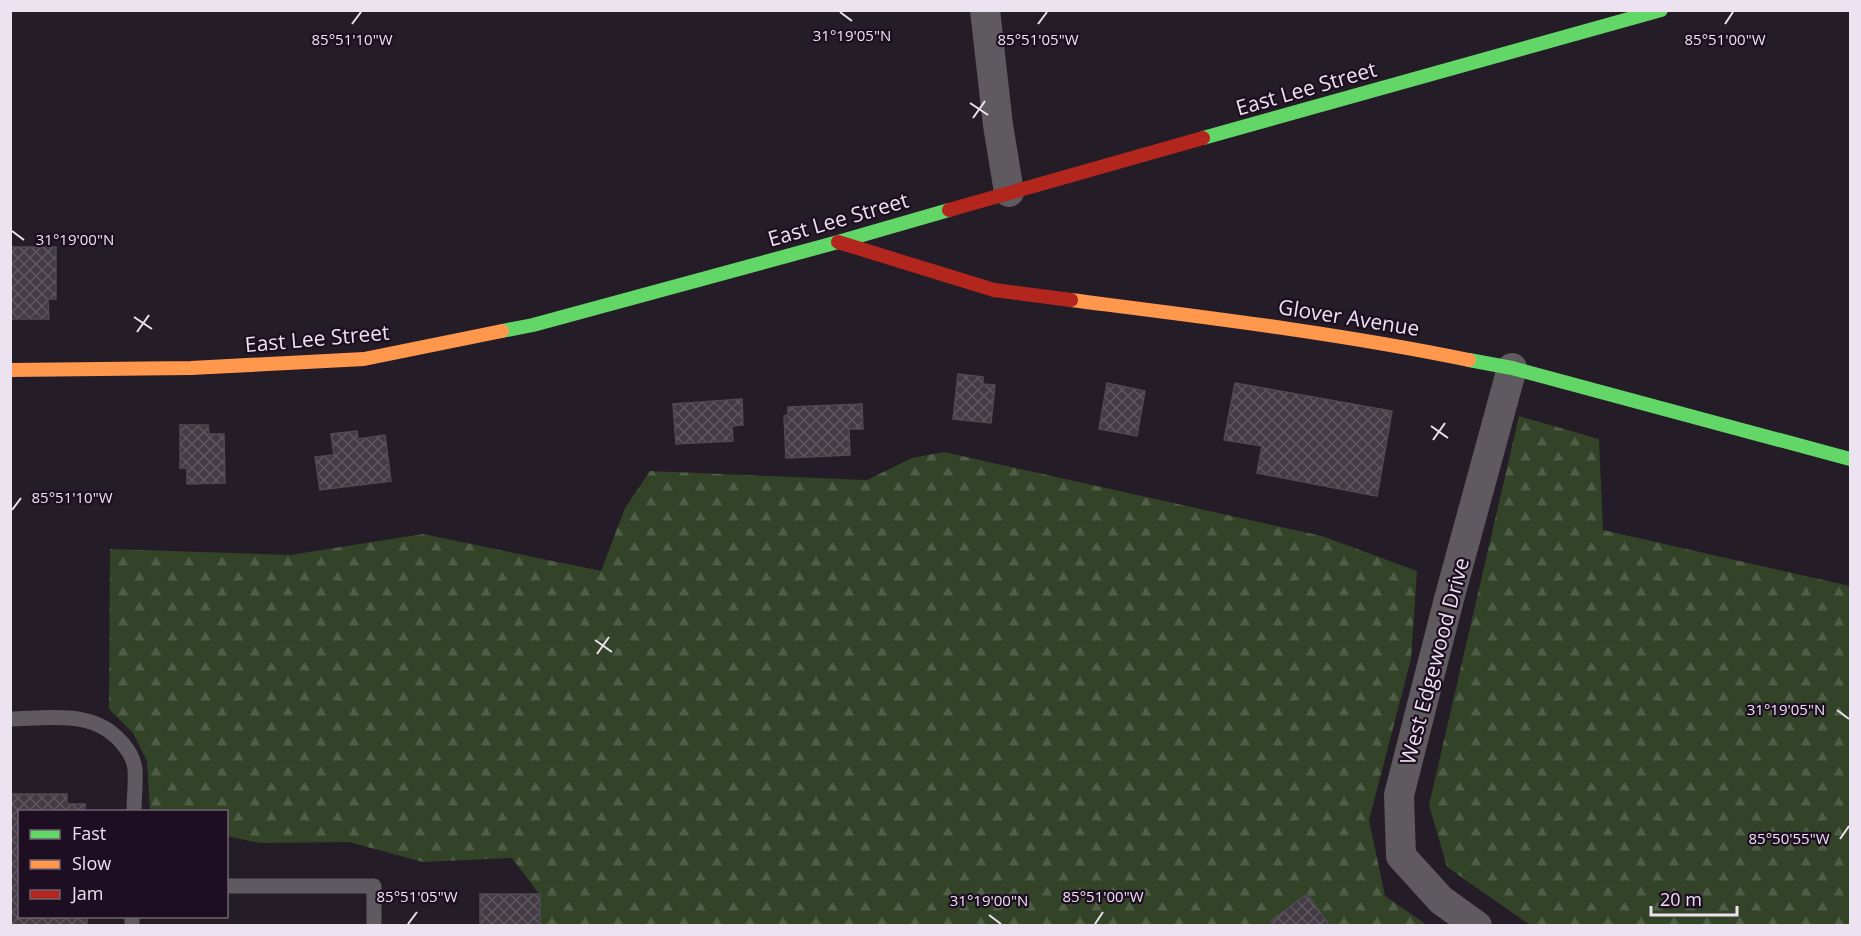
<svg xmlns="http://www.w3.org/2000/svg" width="1861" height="936" viewBox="0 0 1861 936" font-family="'Open Sans',sans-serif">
<defs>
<pattern id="forest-firs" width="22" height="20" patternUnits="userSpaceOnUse" patternTransform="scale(1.5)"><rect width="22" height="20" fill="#324328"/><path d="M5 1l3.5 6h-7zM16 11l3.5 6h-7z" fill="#505e48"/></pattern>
<pattern id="building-cross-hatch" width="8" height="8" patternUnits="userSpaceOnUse" patternTransform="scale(1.5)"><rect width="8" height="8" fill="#423b44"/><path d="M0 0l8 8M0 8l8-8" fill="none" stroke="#5e575f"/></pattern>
</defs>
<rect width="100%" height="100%" fill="#241c26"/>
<g fill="url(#forest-firs)">
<path d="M1519,416L1599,439L1603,530L1850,586V925H1530L1447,867L1429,805Z"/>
<path d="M944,452L1322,536L1417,571L1411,659L1369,820L1385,896L1427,925H540L539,894L512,858L423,862L349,842L260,843L227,836L226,812L150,811L147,761L133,733L109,709L110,549L290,555L423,534L601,571L625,508L650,471L867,480L912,458Z"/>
</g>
<g fill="url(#building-cross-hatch)" stroke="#514952" stroke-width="1.5">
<path d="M10,247H56V299H48L49,319H10Z"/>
<path d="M958,374L983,377V384L995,385L991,423L953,419Z"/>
<path d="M1107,383L1145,391L1137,436L1099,429Z"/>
<path d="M1235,383L1392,411L1377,496L1257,473L1262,446L1224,440Z"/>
<path d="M742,399L743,425L732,426L733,441L676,444L673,404Z"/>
<path d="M862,404L863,429H849L850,455L786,458L784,416L788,415V407Z"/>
<path d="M180,425H208L209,434H224L225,483L187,484V468H180Z"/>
<path d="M357,431L358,439L385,435L391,481L320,490L315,457L334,455L331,434Z"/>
<path d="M10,794H67V804H85V812H20V916H87V926H10Z"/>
<rect x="480" y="894" width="60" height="32"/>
<path d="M1307,894L1330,926H1274L1271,921Z"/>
</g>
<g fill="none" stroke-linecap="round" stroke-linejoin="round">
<g stroke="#5f5a5f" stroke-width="15">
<path d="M10,719C51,718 95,709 123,744C129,751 134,761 135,769C136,783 134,798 134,812"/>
<path d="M226,886H374V926"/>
<path d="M132,916V926"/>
</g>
<g stroke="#5f5a5f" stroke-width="30">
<path d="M985,10L998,125L1009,192"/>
<path d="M1477,926L1441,900L1401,856L1399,795L1449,599L1512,368"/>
</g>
<g stroke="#63d668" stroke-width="14">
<path d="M1203,138L1661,10"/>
<path d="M502,331L533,325L838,242L949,210"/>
<path d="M1469,360L1512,368L1850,459"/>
</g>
<g stroke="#ff974d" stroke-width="14">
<path d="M1071,300C1204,317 1338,333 1469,360"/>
<path d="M10,370L191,368L364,359L502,331"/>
</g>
<g stroke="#b3261e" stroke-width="14">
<path d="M949,210L1203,138"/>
<path d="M838,242L994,290L1071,300"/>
</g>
</g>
<path fill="none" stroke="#ede2ef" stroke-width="2" d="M840,12L852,21M352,24L361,12M1038,24L1047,12M1725,24L1733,12M970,103L988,115M973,118L985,101M12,231L24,240M134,317L152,329M137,332L149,315M1431,426L1448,438M1433,440L1445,423M12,510L21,498M595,640L612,652M597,654L609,637M1837,710L1849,719M1840,839L1849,826M989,915L1001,924M408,924L417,912M1095,924L1103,912"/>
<g text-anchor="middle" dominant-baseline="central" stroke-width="4.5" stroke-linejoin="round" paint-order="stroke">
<g font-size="21" fill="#ede2ef" stroke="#1e0e21">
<text transform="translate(1306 88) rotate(-16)">East Lee Street</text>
<text transform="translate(838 219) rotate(-16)">East Lee Street</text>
<text transform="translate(1349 317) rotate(9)">Glover Avenue</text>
<text transform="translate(317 338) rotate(-5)">East Lee Street</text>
<text transform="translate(1434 661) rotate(-75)">West Edgewood Drive</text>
</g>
</g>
<g font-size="15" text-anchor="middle" fill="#ede2ef" stroke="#1e0e21" stroke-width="4.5" stroke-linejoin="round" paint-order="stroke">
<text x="852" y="41">31°19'05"N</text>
<text x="352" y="45">85°51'10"W</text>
<text x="1038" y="45">85°51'05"W</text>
<text x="1725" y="45">85°51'00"W</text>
<text x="75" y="245">31°19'00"N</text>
<text x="72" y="503">85°51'10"W</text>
<text x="1786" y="715">31°19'05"N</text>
<text x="1789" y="844">85°50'55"W</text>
<text x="417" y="902">85°51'05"W</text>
<text x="1103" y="902">85°51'00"W</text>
<text x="989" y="906">31°19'00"N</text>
</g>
<rect width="1861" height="936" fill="none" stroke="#ede2ef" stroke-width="24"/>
<rect x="18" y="810" width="210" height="108" fill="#1e0e21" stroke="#716373" stroke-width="1.5"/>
<rect x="30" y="830" width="30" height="9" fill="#63d668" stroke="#716373" stroke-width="1.5"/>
<text x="72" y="840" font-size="18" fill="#ede2ef">Fast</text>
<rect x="30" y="860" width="30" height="9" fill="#ff974d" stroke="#716373" stroke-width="1.5"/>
<text x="72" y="870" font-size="18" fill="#ede2ef">Slow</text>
<rect x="30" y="890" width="30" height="9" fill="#b3261e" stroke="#716373" stroke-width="1.5"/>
<text x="72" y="900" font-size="18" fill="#ede2ef">Jam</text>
<path d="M1651 906v9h86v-9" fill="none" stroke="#ede2ef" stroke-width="3"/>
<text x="1660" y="906" font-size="18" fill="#ede2ef" stroke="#1e0e21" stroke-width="4.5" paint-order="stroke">20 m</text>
</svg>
